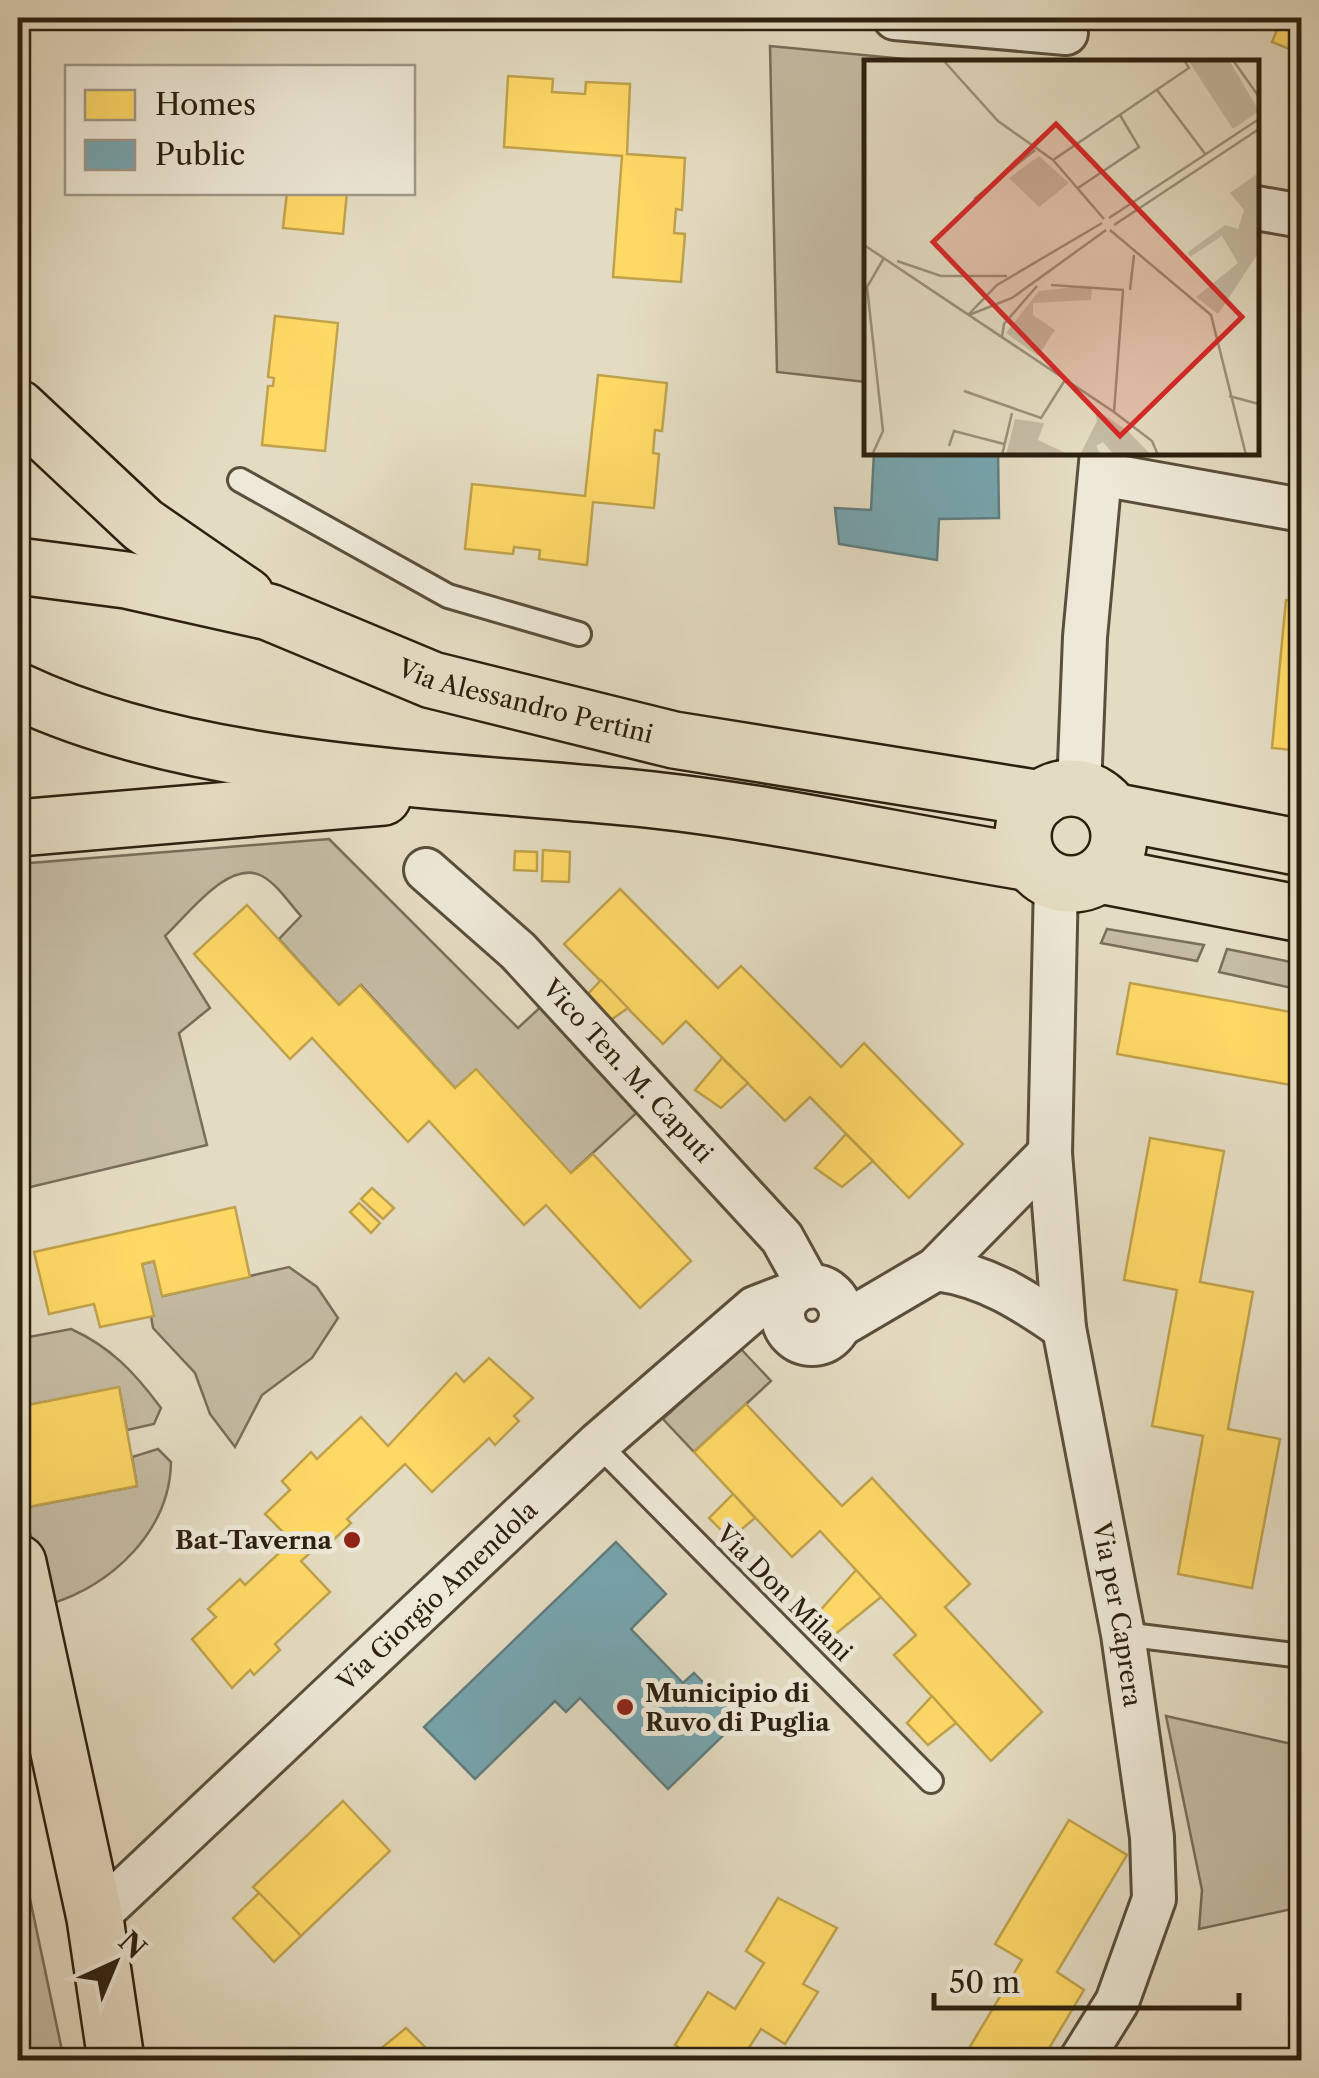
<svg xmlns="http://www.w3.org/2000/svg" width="1319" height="2078" viewBox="0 0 1319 2078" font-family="'Libre Caslon Text',serif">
<rect width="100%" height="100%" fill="#e4dcc2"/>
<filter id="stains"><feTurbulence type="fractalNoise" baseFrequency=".002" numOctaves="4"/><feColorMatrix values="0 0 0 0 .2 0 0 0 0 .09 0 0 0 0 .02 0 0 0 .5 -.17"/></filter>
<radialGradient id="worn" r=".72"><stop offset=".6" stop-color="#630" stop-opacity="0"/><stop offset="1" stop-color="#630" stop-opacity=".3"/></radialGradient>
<g fill="#c5bca4" stroke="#786e5a" stroke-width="2.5">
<path d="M770,46L936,62H866V382L777,372Z"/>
<path d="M329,839L518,1028L546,1002L643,1107L571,1173L455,1088L361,985L339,1005L279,939L301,916C289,903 277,884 262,876C229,858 187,916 165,936L210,1008L179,1033L207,1145L18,1190V864Z"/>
<path d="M1107,929L1204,945L1197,961L1101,943Z"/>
<path d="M1227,949L1301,964V990L1219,972Z"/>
<path d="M154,1261L163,1296L289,1267L317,1287L338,1318L312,1358L262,1395L235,1447L210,1414L195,1373L153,1328L142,1264Z"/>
<path d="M71,1329C111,1347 135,1373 161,1408L154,1424L127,1430L119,1388L18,1407V1339Z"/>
<path d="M740,1348L771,1381L694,1452L663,1419Z"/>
<path d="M158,1449L171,1462C170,1530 112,1586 50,1604L23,1508L137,1486L132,1457Z"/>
<path d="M1166,1716L1301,1746V1907L1199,1929L1202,1890Z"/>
<path d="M18,1842L64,2060H18Z"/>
</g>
<g fill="#ffd966" stroke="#c0a24c" stroke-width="2.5">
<path d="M1282,18H1302V54L1272,42Z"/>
<path d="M508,76L553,79L552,92L585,94L586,82L630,84L627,154L685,158L682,210L676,209L674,233L685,234L681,282L613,277L622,156L504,147Z"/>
<path d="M287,192H347L343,234L283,228Z"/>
<path d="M275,316L338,323L325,451L262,445L268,386H273L274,378L268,377Z"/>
<path d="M598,375L667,383L662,431L655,430L653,453L659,454L654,508L593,502L587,565L539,559L540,550L514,547L513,554L465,549L472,484L585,496Z"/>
<path d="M1286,600L1302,602V751L1272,748Z"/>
<path d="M543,850L570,852L569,882L542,881Z"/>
<path d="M515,851L537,852V871L514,870Z"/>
<path d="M620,889L718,988L741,966L841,1067L864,1043L963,1144L909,1198L810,1097L785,1121L686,1021L663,1044L564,944Z"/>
<path d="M247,905L339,1005L360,985L455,1088L476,1069L571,1173L593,1154L691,1261L640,1308L546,1205L524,1225L429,1121L408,1142L312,1038L290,1059L194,954Z"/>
<path d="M601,980L628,1008L608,1022L585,997Z"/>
<path d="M1130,983L1302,1014V1087L1117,1054Z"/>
<path d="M722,1058L748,1083L721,1108L695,1090Z"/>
<path d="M846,1134L873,1161L842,1187L815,1168Z"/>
<path d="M1150,1138L1224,1151L1200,1282L1253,1292L1228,1429L1280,1439L1252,1588L1178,1574L1203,1436L1152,1426L1177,1290L1124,1280Z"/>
<path d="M372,1188L394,1208L383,1219L361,1199Z"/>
<path d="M359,1203L380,1223L371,1233L350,1212Z"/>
<path d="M235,1207L250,1277L162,1296L154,1261L142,1264L154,1316L100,1327L94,1304L49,1314L34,1252Z"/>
<path d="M489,1358L533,1398L514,1416L519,1421L495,1445L489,1438L432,1492L405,1464L347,1519L351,1523L345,1529L327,1546L323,1541L301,1561L330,1592L275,1644L280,1650L254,1675L250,1670L232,1688L192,1639L216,1617L208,1609L240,1579L245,1585L292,1541L265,1514L290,1490L282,1481L311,1452L317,1459L361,1417L388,1446L456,1373L464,1382Z"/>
<path d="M119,1387L137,1486L23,1508L18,1476V1407Z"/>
<path d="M746,1404L842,1506L872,1478L970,1584L945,1607L1042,1712L991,1761L894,1655L916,1635L820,1531L792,1557L694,1452Z"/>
<path d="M733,1494L755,1518L730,1539L709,1518Z"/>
<path d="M856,1570L881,1597L828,1640L810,1622Z"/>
<path d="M932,1696L956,1723L928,1745L907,1723Z"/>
<path d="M343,1801L390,1851L301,1936L253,1887Z"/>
<path d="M1069,1820L1127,1855L1057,1972L1084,1990L1042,2060H962L1022,1960L995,1944Z"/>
<path d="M259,1893L301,1936L274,1962L233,1918Z"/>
<path d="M778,1898L837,1928L803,1984L818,1992L785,2044L761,2029L741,2060H687L691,2055L675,2045L708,1992L735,2009L764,1963L746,1951Z"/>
<path d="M406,2028L438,2060H367Z"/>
</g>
<g fill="#76a5af" stroke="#607d7f" stroke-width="2.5">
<path d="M874,452H998L999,518L939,519L937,560L839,544L835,508L871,510Z"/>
<path d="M616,1542L666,1594L631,1629L683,1683L694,1673L739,1720L668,1789L580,1698L566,1712L555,1701L475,1779L424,1727Z"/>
</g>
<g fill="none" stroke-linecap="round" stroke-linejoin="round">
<defs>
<g id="lane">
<path d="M240,480L448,596L579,634"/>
<path d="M598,1444L931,1781"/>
<path d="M1123,1634L1302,1656"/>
</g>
<g id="street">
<path d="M895,18L1066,33"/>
<path d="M1256,208L1302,216"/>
<path d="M1101,474L1302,510"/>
<path d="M1079,789L1085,637L1102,452"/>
<path id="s1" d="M426,870L518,951L782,1238L809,1287"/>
<path id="s2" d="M1056,882L1050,1153L1064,1328L1123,1634L1152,1837L1154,1899L1117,2002L1081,2060"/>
<path d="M936,1269C987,1276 1022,1299 1064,1328"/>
<circle cx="812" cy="1315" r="29"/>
<path d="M839,1326L936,1269L1050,1153"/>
<path id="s3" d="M95,1918L598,1444L755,1308L794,1293"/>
</g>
<g id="primary">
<path d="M18,408L143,525L246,596"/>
<path id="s4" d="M18,566L126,580L269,612L432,680L674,740L1041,799"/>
<path d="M18,691C193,774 442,779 635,798C766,811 901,842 1031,863"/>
<circle cx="1071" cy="836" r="48"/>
<path d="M1112,811L1302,848"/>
<path d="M18,828L383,797"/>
<path d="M1100,875L1302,914"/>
<path d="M18,1563L95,1918L116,2060"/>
</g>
</defs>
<use href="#lane" stroke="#5a4f3c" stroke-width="28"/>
<use href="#street" stroke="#5a4f3c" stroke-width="48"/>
<use href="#primary" stroke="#2c200f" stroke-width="60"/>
<use href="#lane" stroke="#ede8d7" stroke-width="22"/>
<use href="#street" stroke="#ede8d7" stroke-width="42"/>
<use href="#primary" stroke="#e4dcc2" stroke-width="55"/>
</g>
<g fill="#8f2418" stroke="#ede8d7" stroke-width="4">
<circle cx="352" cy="1540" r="10"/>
<circle cx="625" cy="1707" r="10"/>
</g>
<g text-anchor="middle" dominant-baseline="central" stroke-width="10" stroke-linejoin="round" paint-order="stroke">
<g font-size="25" fill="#2c200f" stroke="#ede8d7">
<text stroke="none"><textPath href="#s4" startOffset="528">Via Alessandro Pertini</textPath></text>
<text stroke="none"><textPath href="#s1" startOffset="285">Vico Ten. M. Caputi</textPath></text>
<text transform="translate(784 1593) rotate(45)">Via Don Milani</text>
<text stroke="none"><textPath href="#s3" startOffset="470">Via Giorgio Amendola</textPath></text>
<text stroke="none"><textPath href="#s2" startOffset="738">Via per Caprera</textPath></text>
</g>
<g font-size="25" font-weight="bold" fill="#2c200f" stroke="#ede8d7" text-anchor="end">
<text x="332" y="1540">Bat-Taverna</text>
<text x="645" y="1693" text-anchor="start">Municipio di<tspan x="645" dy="29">Ruvo di Puglia</tspan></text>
</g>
</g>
<g transform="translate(864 60)">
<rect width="395" height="395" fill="#e4dcc2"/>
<path d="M324,0H365L395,51L369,69ZM175,96L205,123L175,147L145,118ZM393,114L395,192L354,254L332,237L374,203L358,176L326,197L324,192L361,165L374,169L380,150L366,133ZM210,227L228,228L227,240L169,243V255L191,270L174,296L142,273L175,231ZM230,348L264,371L287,395H250L239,382L232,386L237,395H216L233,361ZM151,359L180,363L174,380L206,395H142Z" fill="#c5bca4"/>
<path fill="none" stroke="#9a917a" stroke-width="2.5" d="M79,0L134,61L189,100L240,159M369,0L395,37M293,30L342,95M189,100L325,8L320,0M214,128L275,87L256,55M110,139L171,90M245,158L395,59M250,165L395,69M246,170L347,255L382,395M0,185L250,352L288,381L294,395M33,201L77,216H143M187,225L260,230M266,230L270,195M104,255L133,225L238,163M105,255L148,238L242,170M138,277L140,264L173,226M100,331L177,358L201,320M365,336L395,344M250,352L259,231M85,386L90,371L140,384M8,395L19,371L3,227L20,198M138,395L148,353"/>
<path fill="#d62828" fill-opacity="0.15" stroke="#d62828" stroke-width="5" d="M192,64L378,257L256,376L69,182Z"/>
<rect width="395" height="395" fill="none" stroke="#2c200f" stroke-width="5"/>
</g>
<rect width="1319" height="2078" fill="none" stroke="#e4dcc2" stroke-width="60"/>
<rect x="20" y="20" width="1279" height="2038" fill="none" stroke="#2c200f" stroke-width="5"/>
<rect x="30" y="30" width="1259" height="2018" fill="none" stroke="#2c200f" stroke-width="2.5"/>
<rect x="65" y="65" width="350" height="130" fill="#ede8d7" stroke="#a09887" stroke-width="2.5"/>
<rect x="85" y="90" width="50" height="30" fill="#ffd966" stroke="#a09887" stroke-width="2.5"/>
<text x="155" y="115" font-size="30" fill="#2c200f">Homes</text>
<rect x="85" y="140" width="50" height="30" fill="#76a5af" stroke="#a09887" stroke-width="2.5"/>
<text x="155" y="165" font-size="30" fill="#2c200f">Public</text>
<g transform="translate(115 1963) rotate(44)" stroke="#ede8d7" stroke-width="8" paint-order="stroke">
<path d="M0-8L18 38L0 25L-18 38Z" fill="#2c200f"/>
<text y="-15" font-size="28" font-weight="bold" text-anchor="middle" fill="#2c200f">N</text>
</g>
<path d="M934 1993v15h305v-15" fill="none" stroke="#2c200f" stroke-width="5"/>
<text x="949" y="1993" font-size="30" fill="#2c200f" stroke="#ede8d7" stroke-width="8" paint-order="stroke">50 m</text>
<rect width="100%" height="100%" filter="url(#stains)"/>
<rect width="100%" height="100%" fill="url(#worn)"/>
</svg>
